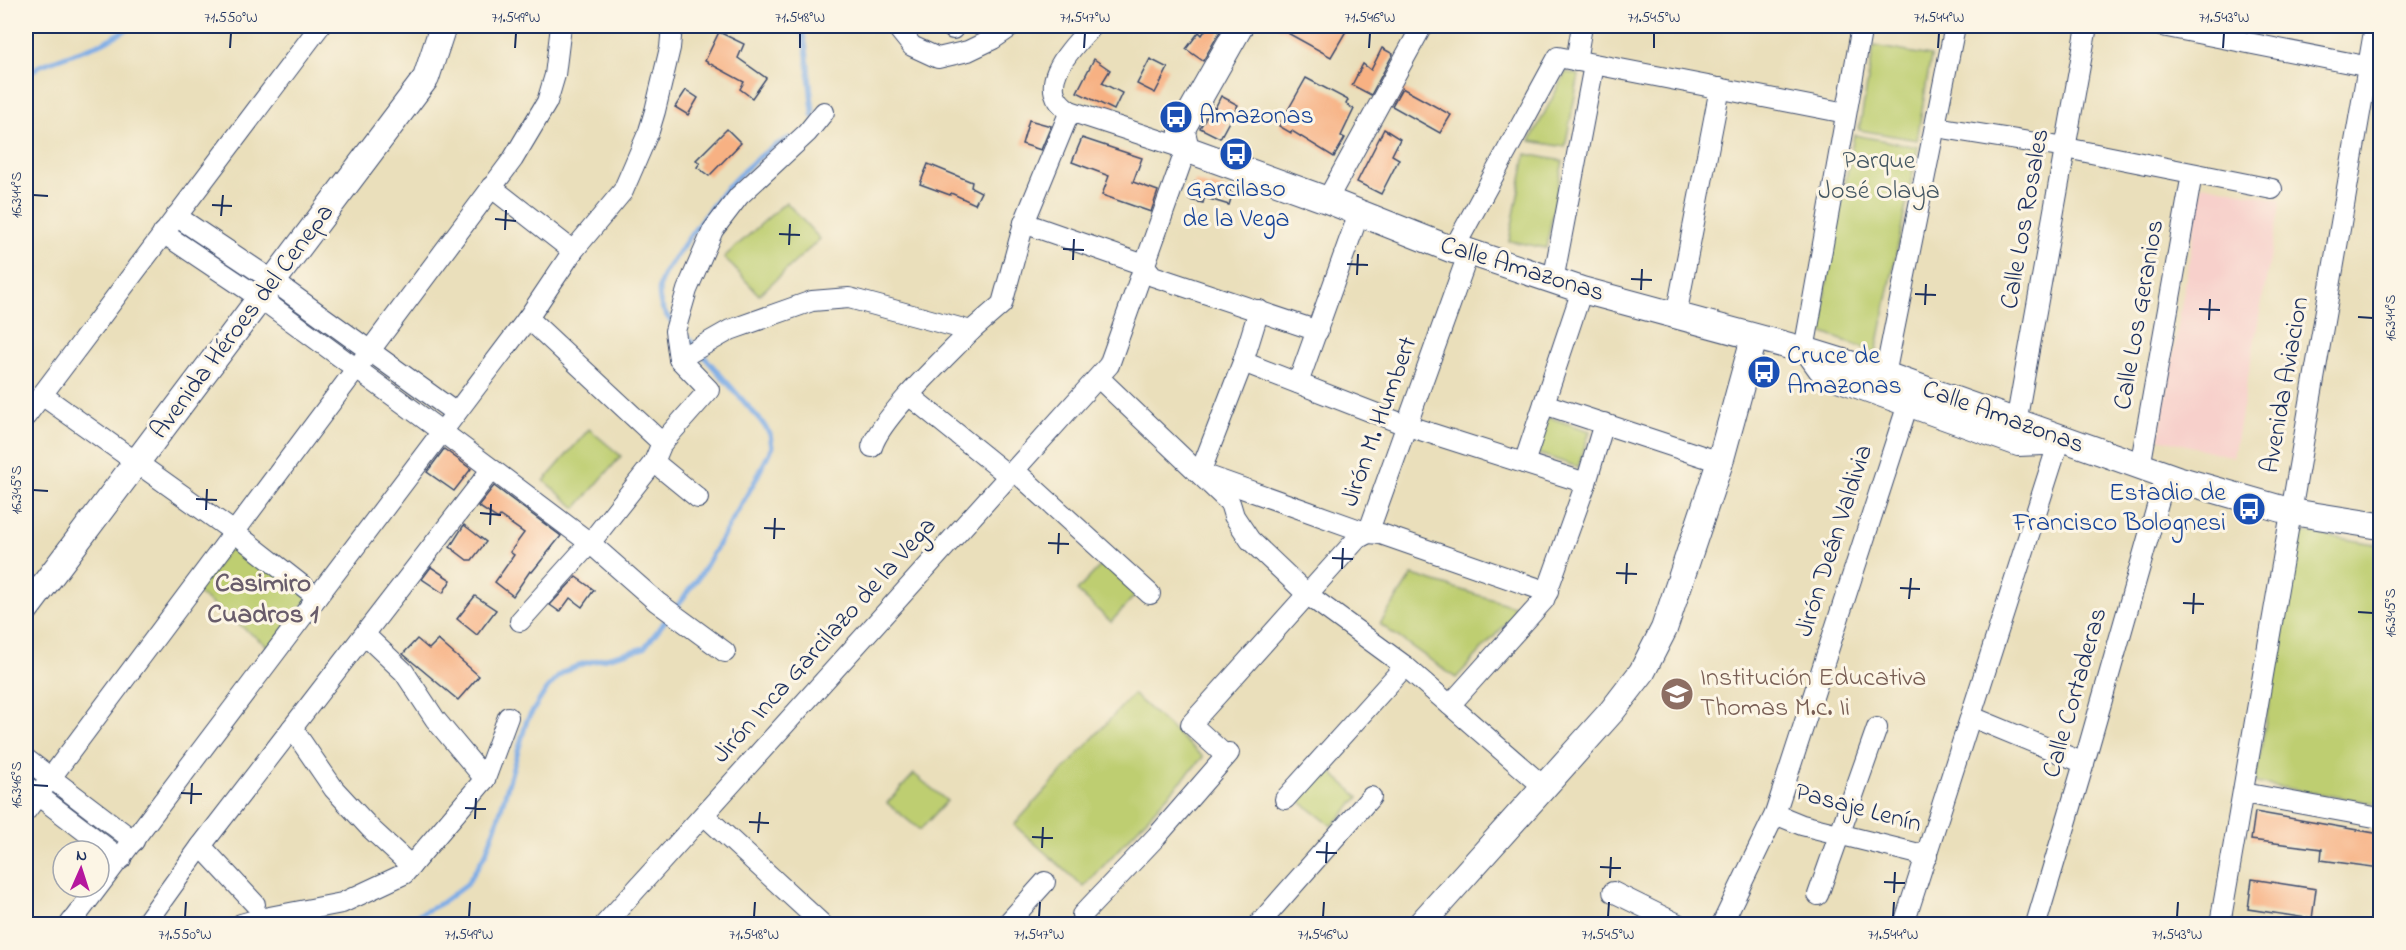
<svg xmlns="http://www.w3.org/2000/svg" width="2406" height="950" viewBox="0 0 2406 950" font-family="'Indie Flower',sans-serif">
<rect width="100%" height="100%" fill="#fcf5e5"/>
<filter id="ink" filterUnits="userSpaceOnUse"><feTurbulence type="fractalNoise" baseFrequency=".0167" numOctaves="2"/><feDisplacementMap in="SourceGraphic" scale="12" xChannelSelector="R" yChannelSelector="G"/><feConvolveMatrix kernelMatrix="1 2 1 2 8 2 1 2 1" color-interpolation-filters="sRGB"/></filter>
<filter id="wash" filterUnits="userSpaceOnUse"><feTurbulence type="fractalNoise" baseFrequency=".008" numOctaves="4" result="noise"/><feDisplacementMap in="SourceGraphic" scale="24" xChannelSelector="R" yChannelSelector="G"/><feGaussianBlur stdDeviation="1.35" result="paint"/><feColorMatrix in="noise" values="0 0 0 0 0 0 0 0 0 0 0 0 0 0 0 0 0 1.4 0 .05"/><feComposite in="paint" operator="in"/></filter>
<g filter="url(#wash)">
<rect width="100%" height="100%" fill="#eadfbb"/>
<path fill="#f7d0cb" d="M2202,184L2281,200L2233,457L2159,438Z"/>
<g fill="#bece71" stroke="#6c7e68" stroke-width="1.5">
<path d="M1874,46L1931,56L1917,140L1859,130Z"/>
<path d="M1566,72L1579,75L1565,147L1530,141Z"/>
<path d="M1854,135L1918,147L1876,353L1818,331Z"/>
<path d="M1526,154L1563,161L1546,248L1509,241Z"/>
<path d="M786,202L820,239L759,295L724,257Z"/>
<path d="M1548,417L1590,431L1578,467L1536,453Z"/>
<path d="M589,429L621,456L576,508L544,481Z"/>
<path d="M2299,531L2380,545V804L2255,783Z"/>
<path d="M235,541L309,597L270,648L196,592Z"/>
<path d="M1103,563L1137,593L1111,622L1077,591Z"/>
<path d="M1412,575H1413L1520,608L1456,678L1380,624Z"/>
<path d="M1133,694L1203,757L1084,887L1014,825Z"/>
<path d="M1326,768L1359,797L1332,826L1297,799Z"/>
<path d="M914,774L947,801L920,830L887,803Z"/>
</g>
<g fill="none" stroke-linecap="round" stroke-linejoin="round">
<g stroke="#7bace6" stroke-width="5">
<path d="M801,26L806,48L813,112L812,116"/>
<path d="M26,77L39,66L102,43L134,26"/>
<path d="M672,322C662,311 657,300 660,284C663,271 674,260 681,249C711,206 741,162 789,138"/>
<path d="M681,330L695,346"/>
<path d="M675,609L701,574L755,481L772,447L770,434L761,421L701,353"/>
<path d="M366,924L410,919L440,904L467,884L486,853L498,819L527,720L546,690L562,673L579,665L644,648L669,616"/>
</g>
</g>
<g id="blocks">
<g fill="#f7b183">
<path d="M1208,26H1223L1203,61L1186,49L1199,32L1202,35Z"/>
<path d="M1275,26H1349L1331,57Z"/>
<path d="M719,32L744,44L738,58L766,78L752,98L740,89L744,82L705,61Z"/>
<path d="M1382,48L1393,54L1371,95L1352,85L1363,64L1371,70Z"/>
<path d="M1094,59L1110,70L1102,83L1122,93L1114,110L1077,92Z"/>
<path d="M1150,59L1168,68L1155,93L1137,84Z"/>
<path d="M1306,78L1348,100L1346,104L1354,109L1341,136L1345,138L1334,157L1292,131L1291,133L1279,126Z"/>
<path d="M1402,88L1451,115L1440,133L1392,106Z"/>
<path d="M686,90L698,98L688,115L675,107Z"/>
<path d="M1221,96L1238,105L1220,138L1200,128L1212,107L1215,108Z"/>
<path d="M1029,120L1051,126L1041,150L1022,144Z"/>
<path d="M727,129L741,143L709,176L697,167L700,163L696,160Z"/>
<path d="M1384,129L1400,139L1392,155L1399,159L1381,194L1357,182Z"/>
<path d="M1082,138L1142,158L1133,182L1158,191L1151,212L1102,195L1109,176L1072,162Z"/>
<path d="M928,164L972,182L971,187L981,192L975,204L951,193L950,195L920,184Z"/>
<path d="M1195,181L1208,185L1203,203L1189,200Z"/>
<path d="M1210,184L1233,192L1229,205L1206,198Z"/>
<path d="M444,449L471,469L454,491L427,472Z"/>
<path d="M494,486L561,536L532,572L530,571L513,596L495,582L514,555L510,552L524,533L500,516L498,519L478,506Z"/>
<path d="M464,525L486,542L472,560H467L450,547Z"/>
<path d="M431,567L451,580L443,593L422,579Z"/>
<path d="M576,577L594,590L582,607L570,598L560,612L550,605Z"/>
<path d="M475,596L496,610L477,635L457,619Z"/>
<path d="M417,639L429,649L438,640L479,676L458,700L403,654Z"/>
<path d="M2255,812L2380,834V868L2321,860L2322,849L2251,840Z"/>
<path d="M2252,879L2316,889L2312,919L2248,909Z"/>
</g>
</g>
</g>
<g filter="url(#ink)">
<use href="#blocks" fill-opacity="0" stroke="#3a496c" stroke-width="1.5"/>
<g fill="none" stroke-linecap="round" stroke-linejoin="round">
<defs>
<g id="minor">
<path d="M896,26L912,46L938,58L968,51L993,39L1012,26"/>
<path d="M950,26L953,29"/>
<path d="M1862,26L1804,350L1819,371L1832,379L2018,446L2044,445L2060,438"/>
<path d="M2162,26L2380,69"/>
<path d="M1576,61L1582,26"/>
<path d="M1936,127L2066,148L2272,189"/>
<path d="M491,187L573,251"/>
<path d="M1327,200L1422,26"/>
<path d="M176,216L273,281L456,413"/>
<path d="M1024,223L1144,265L1153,276L1318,331"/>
<path d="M163,233L260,298L441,431L590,543L657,602L725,652"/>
<path d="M1453,250L1558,57L1846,113"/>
<path d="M1553,281L1594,65"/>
<path d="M1259,310L1243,362L1200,473L1368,533L1381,534L1548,592"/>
<path d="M1676,316L1720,88"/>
<path d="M528,318L662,443"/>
<path d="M679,359L730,330L812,301L849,298L971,331L1002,304L1024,223L1070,111"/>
<path d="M1243,362L1408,426L1586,483"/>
<path d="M1885,375L1955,26"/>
<path d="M1099,378L1230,503L1234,516L1250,540L1308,595L1405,666L1544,787"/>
<path d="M1298,383L1359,213"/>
<path d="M42,395L234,532L317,597"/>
<path d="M910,396L1009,476"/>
<path d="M1544,404L1720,462"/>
<path d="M26,416L320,26"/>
<path d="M2016,423L2087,26"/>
<path d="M872,447C881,417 947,356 971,331"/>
<path d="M654,462L698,498"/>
<path d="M1524,463L1582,290"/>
<path d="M2140,467L2192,174"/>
<path d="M1015,471L1150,594"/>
<path d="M520,621L590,543L654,462L662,443L709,390L679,359L675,331L687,290L713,230L739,196L807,133L824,112"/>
<path d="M365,635L404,672L435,719L485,779"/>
<path d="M1450,705L1544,600L1586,483L1604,423"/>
<path d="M1972,717L2084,763"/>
<path d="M292,728L334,789L371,829L411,866"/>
<path d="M1226,756L1191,724L1357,539L1368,533L1469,252"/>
<path d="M26,759L134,841"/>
<path d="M26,786L121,859"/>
<path d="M2243,793L2380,818"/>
<path d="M1285,799L1405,666"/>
<path d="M26,811L513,159L547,102L555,75L561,26"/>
<path d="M1775,814L1802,825L1927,856"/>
<path d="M704,815L822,924"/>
<path d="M201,846L255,904"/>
<path d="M1613,892L1678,924"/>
<path d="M1818,895L1877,728"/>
<path d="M1082,915L1157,836L1229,753"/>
<path d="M70,924L528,318L573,251L623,191L649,131L655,111L670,48L672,26"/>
<path d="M145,924L201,846L491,470"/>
<path d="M241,924L259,919L342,903L404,874L485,779L508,717"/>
<path d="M605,924L1109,365L1186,149L1070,111C1031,87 1072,48 1092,26"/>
<path d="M1007,924L1045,882"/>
<path d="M1259,924L1371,797"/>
<path d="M1722,924L1775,814L1907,407"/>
<path d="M1904,924L2060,438"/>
<path d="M2036,924L2084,763L2166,475"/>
<path d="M2220,924L2375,26"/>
</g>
<g id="tertiary">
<path d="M1240,26L1184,125L1182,132L1186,149L1327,200L1453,250L1469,252L1582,290L1804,350L1885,375L2177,479L2292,512L2380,526"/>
<path d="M26,609L426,78L443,26"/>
<path d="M1421,924L1612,711L1642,672L1664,629L1720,462L1754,338"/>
</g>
</defs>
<use href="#minor" stroke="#3a496c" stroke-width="22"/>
<use href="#tertiary" stroke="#3a496c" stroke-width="28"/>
<use href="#minor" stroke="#fff" stroke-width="20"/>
<use href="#tertiary" stroke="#fff" stroke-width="26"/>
</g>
</g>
<path fill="none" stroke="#1b2f5e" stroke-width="2" d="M230,48L231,33M515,48L516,33M800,48V33M1084,48L1085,33M1369,48L1370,33M1654,48V33M1938,48L1939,33M2223,48L2224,33M33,195L48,196M212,205L232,206M221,216L223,195M495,219L516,221M505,230L506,210M779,234L800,235M789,245L790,224M1063,249L1084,250M1073,260L1074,239M1347,264L1368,265M1357,275L1358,254M1631,279L1652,280M1641,290L1642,269M1915,294L1936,295M1925,305L1926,284M2199,309L2220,310M2358,317L2373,318M2209,320L2210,299M33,490L48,491M196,499L217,500M206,510L207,489M480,513L501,515M490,525L491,504M764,528L785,529M774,539L775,518M1048,543L1069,544M1058,554L1059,533M1332,558L1353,559M1342,569L1343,548M1616,573L1637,574M1626,584L1627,563M1900,588L1920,589M1909,599L1911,578M2183,603L2204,604M2358,612L2373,613M2193,614L2194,593M33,785L48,786M181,793L202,794M191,804L192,783M465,808L486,809M475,819L476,798M749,822L769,823M758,833L760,812M1032,837L1053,838M1042,848L1043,827M1316,852L1337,853M1326,863L1327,842M1600,867L1621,868M1610,878L1611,857M1884,882L1905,883M1894,893L1895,872M185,917L186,902M469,917L470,902M754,917L755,902M1039,917L1040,902M1323,917L1324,902M1608,917L1609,902M1893,917L1894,902M2177,917L2178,902"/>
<defs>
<symbol id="bus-disc" viewBox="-11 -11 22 22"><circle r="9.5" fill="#1a4fb4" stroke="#fcf5e5"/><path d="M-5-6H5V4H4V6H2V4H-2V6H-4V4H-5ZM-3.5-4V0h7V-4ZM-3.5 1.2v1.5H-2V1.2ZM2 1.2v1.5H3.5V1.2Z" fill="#fff"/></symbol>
<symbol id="school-disc" viewBox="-11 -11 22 22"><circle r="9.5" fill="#8d6e63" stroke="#fcf5e5"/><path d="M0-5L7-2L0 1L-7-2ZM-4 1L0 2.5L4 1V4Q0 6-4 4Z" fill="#fff"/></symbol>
</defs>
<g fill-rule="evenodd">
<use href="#bus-disc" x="1157" y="98" width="38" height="38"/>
<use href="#bus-disc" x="1217" y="135" width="38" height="38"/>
<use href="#bus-disc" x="1745" y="353" width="38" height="38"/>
<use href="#bus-disc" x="2230" y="490" width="38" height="38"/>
<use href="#school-disc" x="1658" y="675" width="38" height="38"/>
</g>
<g text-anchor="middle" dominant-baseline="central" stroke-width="6" stroke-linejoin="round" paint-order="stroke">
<g font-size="26" fill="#164399" stroke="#fcf5e5" text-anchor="start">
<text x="1199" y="117">Amazonas</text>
<text x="1236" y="190" text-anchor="middle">Garcilaso<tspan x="1236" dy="30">de la Vega</tspan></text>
<text x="1787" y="357">Cruce de<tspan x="1787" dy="30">Amazonas</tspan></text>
<text x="2226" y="494" text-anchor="end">Estadio de<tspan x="2226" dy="30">Francisco Bolognesi</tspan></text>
</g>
<g font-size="26" fill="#445763" stroke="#fcf5e5">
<text x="1879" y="162">Parque<tspan x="1879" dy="30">José Olaya</tspan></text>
</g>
<g font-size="26" fill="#1b2f5e" stroke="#fcf5e5">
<text transform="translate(2026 219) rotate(-80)">Calle Los Rosales</text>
<text transform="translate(1522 270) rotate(17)">Calle Amazonas</text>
<text transform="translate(2140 315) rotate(-80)">Calle Los Geranios</text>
<text transform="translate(243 322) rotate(-53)">Avenida Héroes del Cenepa</text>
<text transform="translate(2286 385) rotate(-80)">Avenida Aviacion</text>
<text transform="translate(2003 418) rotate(20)">Calle Amazonas</text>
<text transform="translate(1380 422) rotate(-70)">Jirón M. Humbert</text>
<text transform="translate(1835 541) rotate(-72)">Jirón Deán Valdivia</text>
<text transform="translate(825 641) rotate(-48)">Jirón Inca Garcilazo de la Vega</text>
<text transform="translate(2076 693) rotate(-74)">Calle Cortaderas</text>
<text transform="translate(1858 809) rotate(15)">Pasaje Lenín</text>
</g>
<g font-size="26" fill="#785e54" stroke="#fcf5e5" text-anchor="start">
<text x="1700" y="679">Institución Educativa<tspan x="1700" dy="30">Thomas M.c. Ii</tspan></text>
</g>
<g font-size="27" font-weight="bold" fill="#685c6b" stroke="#fcf5e5">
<text x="263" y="584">Casimiro<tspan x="263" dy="31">Cuadros 1</tspan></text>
</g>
</g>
<rect width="2406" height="950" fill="none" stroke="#fcf5e5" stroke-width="66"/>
<g transform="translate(81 869) rotate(3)"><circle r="28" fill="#fcf5e5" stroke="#a2a6af" stroke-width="1.5"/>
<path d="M0-4.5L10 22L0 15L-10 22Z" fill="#b5179e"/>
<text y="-9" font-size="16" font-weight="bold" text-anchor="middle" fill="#1b2f5e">N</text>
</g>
<rect x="33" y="33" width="2340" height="884" fill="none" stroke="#1b2f5e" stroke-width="2"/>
<g font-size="15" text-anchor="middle" fill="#1b2f5e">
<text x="231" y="22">71.550°W</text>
<text x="516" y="22">71.549°W</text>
<text x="800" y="22">71.548°W</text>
<text x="1085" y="22">71.547°W</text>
<text x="1370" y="22">71.546°W</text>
<text x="1654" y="22">71.545°W</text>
<text x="1939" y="22">71.544°W</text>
<text x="2224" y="22">71.543°W</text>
<text transform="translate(16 195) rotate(-90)" y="5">16.344°S</text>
<text transform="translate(2390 318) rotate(-90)" y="5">16.344°S</text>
<text transform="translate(16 490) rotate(-90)" y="5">16.345°S</text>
<text transform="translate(2390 613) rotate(-90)" y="5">16.345°S</text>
<text transform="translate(16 785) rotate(-90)" y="5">16.346°S</text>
<text x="185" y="939">71.550°W</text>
<text x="469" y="939">71.549°W</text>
<text x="754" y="939">71.548°W</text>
<text x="1039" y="939">71.547°W</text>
<text x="1323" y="939">71.546°W</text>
<text x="1608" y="939">71.545°W</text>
<text x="1893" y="939">71.544°W</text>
<text x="2177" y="939">71.543°W</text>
</g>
</svg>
